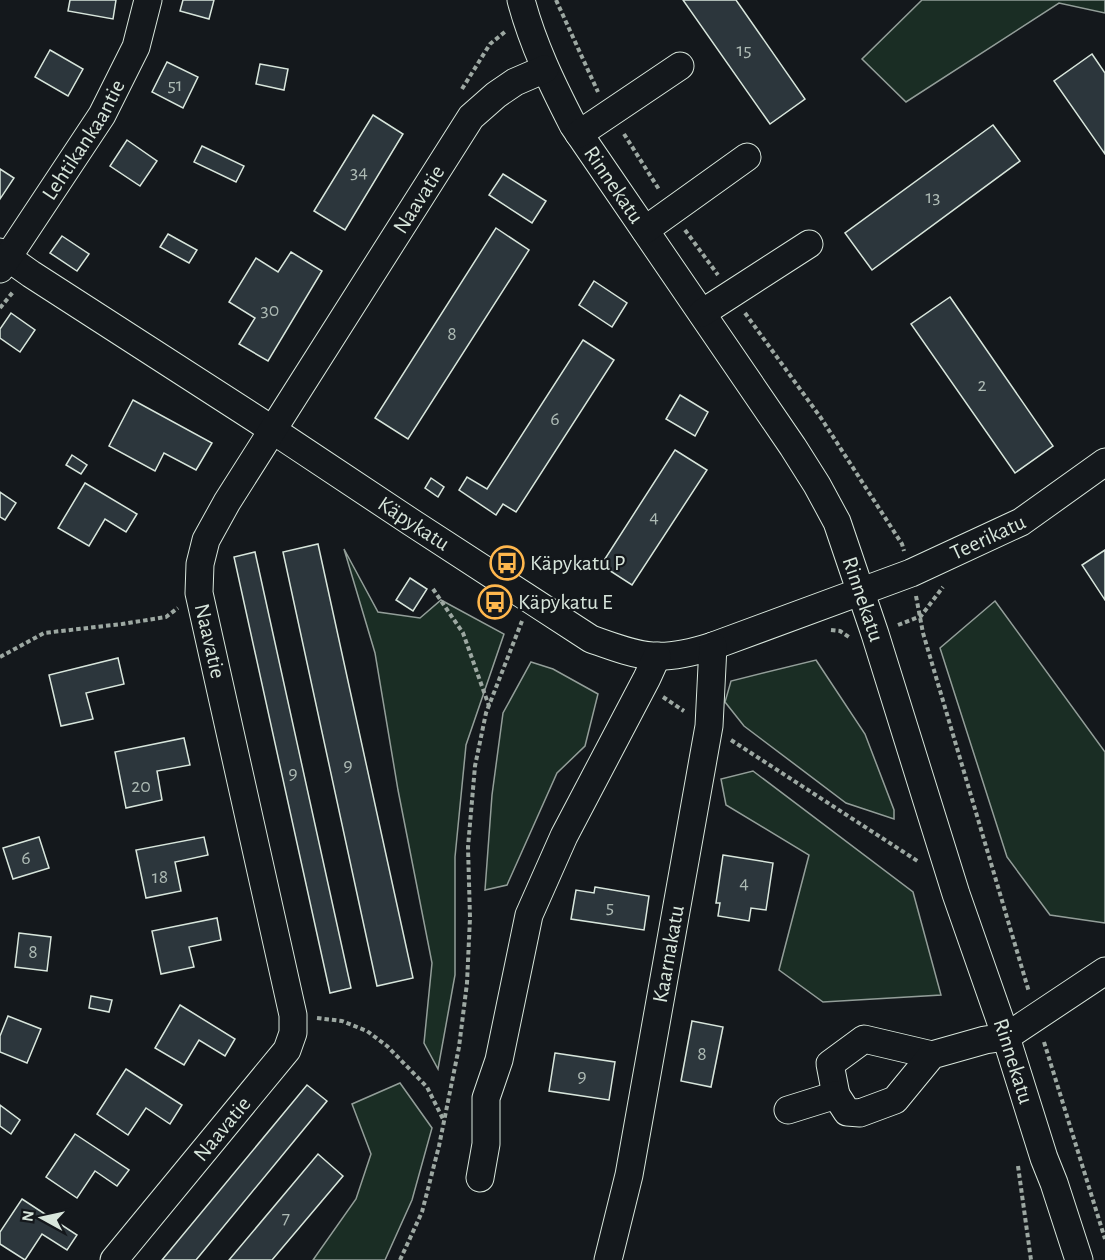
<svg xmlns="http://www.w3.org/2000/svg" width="1105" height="1260" viewBox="0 0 1105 1260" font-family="'Alegreya Sans',sans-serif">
<rect width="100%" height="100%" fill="#14181c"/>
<g fill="#1a2d24" stroke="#939e99" stroke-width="1.5">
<path d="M922,0H1105V13L1059,3L906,102L862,59Z"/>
<path d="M344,549L378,612L420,618L441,600L504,634L466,745L455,857V975L438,1069L424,1043L432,963L398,790L375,653Z"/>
<path d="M995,601L1105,752V923L1050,915L1007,857L940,648Z"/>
<path d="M816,660L865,734L894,810V819L846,803L744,726L725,702L731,681Z"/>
<path d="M531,662L553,669L598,694L585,746L557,773L507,885L485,890L492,795L503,713Z"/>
<path d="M753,771L913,892L941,995L823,1002L779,970L809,855L726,805L721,779Z"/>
<path d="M400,1083L432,1128L412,1200L385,1260H313L356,1199L371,1154L352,1104Z"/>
</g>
<g fill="#2c363c" stroke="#d8e6dc" stroke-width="1.5">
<path d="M70,0H116L113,19L68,11Z"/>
<path d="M183,0H214L209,19L180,11Z"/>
<path d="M683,0H736L805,99L770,124Z"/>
<path d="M50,50L83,69L68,96L35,77Z"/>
<path d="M1092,54L1105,73V154L1054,81Z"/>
<path d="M167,62L198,77L183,108L152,92Z"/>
<path d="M260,64L288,69L284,90L256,84Z"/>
<path d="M373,115L403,134L345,230L314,211Z"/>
<path d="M993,125L1020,161L872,270L845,233Z"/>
<path d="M127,140L157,161L140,186L110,166Z"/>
<path d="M202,146L244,166L236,182L194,162Z"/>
<path d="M0,169L14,178L0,199Z"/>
<path d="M503,174L546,201L532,223L489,195Z"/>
<path d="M496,228L529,250L408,439L375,418Z"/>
<path d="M168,234L197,250L189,263L160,247Z"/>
<path d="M62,236L89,254L77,271L50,253Z"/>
<path d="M291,252L322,271L268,361L239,344L255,318L229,302L256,258L278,272Z"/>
<path d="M594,281L627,303L612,327L579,305Z"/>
<path d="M950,297L1053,446L1015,473L911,324Z"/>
<path d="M11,313L35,330L20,352L0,338V329Z"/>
<path d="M583,340L614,360L516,512L503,504L496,515L459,490L467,477L487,489Z"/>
<path d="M680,395L708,412L695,436L666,419Z"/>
<path d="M133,400L212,443L196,470L164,453L155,471L109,446Z"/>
<path d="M675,450L707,470L632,585L601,565Z"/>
<path d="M72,455L87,465L81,474L66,465Z"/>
<path d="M431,478L444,487L438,497L425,488Z"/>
<path d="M85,483L137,514L126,532L105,519L89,546L58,528Z"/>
<path d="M0,492L16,503L5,520L0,517Z"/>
<path d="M318,544L413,978L377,986L283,552Z"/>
<path d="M1105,550V600L1082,565Z"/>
<path d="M255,552L351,988L330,993L234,557Z"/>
<path d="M410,578L427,589L413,611L396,600Z"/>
<path d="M118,658L124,684L86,693L93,719L61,726L49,675Z"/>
<path d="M184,738L190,765L157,771L162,800L126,808L115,752Z"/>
<path d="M39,837L49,868L13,879L3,848Z"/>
<path d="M204,837L208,855L175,862L181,891L146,898L136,850Z"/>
<path d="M723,855L773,863L766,910L751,908L749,921L718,916L720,903H716Z"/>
<path d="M595,887L649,896L644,930L571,919L576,890L594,893Z"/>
<path d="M217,918L221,940L189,947L194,967L161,974L152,931Z"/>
<path d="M19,933L51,937L47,971L15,967Z"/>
<path d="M91,996L112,1000L109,1012L89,1008Z"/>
<path d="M180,1005L235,1039L225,1056L199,1040L184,1065L155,1048Z"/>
<path d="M8,1016L41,1029L27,1063L0,1052V1036Z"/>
<path d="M692,1021L723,1027L711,1087L681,1081Z"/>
<path d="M555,1053L615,1062L609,1100L549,1091Z"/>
<path d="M126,1069L182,1105L170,1124L146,1108L128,1135L97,1114Z"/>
<path d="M307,1085L327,1101L196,1260H162Z"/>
<path d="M0,1105L20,1120L11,1134L0,1126Z"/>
<path d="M75,1134L129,1170L117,1186L95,1171L77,1198L46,1177Z"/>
<path d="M318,1154L343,1176L272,1260H229Z"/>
<path d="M22,1199L77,1235L67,1250L42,1234L25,1260L0,1244V1232Z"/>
</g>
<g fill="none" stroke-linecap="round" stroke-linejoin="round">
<defs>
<g id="minor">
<path id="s1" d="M521,0C533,45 552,84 573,125L793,447L817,485L837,522L875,634L956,894L1006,1037L1044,1158L1054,1183L1079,1260"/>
<path d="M579,134L680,66"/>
<path d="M645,230L747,157"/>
<path id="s2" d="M0,252L31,274L259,421L411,522L591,639C611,646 631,654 652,656C672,658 694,652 713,646L911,573L1021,522L1105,462"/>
<path id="s3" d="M0,269L102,115L136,47L148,0"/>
<path d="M702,313L809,244"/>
<path d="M836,1095L830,1064L864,1039L932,1055"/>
<path d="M788,1110L836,1095L847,1112L860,1113L895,1100L932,1055L985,1040L1006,1037L1105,971"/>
<path d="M480,1178L486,1144V1098L499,1060L529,915L564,836L647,678L657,656"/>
<path id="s4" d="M114,1260L287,1050L293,1033V1015L199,593L200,564L206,540L227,502L471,117L496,95L515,82L545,69"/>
<path id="s5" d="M608,1260L629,1175L709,726L713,646"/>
</g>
</defs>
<use href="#minor" stroke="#d8e6dc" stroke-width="29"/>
<g stroke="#9da8a2" stroke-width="4" stroke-dasharray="4.5 3" stroke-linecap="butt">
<path d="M556,0L598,92"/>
<path d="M462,89L490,44L506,31"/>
<path d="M624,134L660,191"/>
<path d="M685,230L718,275"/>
<path d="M0,308L13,292"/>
<path d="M745,313L821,418L902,544L904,551"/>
<path d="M433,589L463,633L489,706"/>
<path d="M916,596L923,633L1029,992"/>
<path d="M898,625L921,616L943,587"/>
<path d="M831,630L840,631L849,637"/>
<path d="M0,657L44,633L122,624L166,617L178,608"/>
<path d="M663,697L684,711"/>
<path d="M731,740L919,862"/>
<path d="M317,1018L342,1021L367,1031L387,1046L427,1087L444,1121"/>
<path d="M1044,1042L1105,1239"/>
<path d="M1018,1166L1031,1260"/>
<path d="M400,1260L422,1212L439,1146L459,1047L467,983L470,918L468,847L475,766L486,713L522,621"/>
</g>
<use href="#minor" stroke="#14181c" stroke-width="27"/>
</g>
<defs>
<symbol id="bus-ring" viewBox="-11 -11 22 22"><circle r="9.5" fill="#14181c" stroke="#ffb74d" stroke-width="1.5"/><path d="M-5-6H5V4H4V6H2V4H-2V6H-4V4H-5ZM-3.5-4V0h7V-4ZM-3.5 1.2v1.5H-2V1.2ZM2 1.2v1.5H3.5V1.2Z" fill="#ffb74d"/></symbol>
</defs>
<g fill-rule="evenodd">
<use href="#bus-ring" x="488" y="544" width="38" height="38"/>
<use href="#bus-ring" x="476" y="583" width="38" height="38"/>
</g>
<g text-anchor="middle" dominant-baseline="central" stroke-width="4.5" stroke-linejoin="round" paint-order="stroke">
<g font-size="20" fill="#adbab4">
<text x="744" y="50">15</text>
<text x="175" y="85">51</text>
<text x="359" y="172">34</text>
<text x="933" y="197">13</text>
<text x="270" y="310">30</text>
<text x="452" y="334">8</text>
<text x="982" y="385">2</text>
<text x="555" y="419">6</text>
<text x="654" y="517">4</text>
<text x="348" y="765">9</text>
<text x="293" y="773">9</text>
<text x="141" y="786">20</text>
<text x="26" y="858">6</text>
<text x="160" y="877">18</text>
<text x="744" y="883">4</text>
<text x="610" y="907">5</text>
<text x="33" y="952">8</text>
<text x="702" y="1054">8</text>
<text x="582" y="1076">9</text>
<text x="286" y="1218">7</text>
</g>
<g font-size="22" fill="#d8e6dc" stroke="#14181c">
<text stroke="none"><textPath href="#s3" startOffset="154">Lehtikankaantie</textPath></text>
<text stroke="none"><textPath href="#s1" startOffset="208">Rinnekatu</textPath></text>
<text stroke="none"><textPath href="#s4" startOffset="1196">Naavatie</textPath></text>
<text stroke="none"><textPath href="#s2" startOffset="495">Käpykatu</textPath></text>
<text stroke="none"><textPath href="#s2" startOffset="1128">Teerikatu</textPath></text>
<text stroke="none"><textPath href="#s1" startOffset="694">Rinnekatu</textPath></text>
<text transform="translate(210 641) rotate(77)">Naavatie</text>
<text stroke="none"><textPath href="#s5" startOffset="312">Kaarnakatu</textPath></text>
<text stroke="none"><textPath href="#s1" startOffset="1180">Rinnekatu</textPath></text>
<text stroke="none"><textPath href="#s4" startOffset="170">Naavatie</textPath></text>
</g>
<g font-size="22" fill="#d8e6dc" stroke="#14181c" text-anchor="start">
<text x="530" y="563">Käpykatu P</text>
<text x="518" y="602">Käpykatu E</text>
</g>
</g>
<g transform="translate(42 1218) rotate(278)" stroke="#14181c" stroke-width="4.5" paint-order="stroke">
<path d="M0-4.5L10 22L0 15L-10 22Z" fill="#d8e6dc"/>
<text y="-9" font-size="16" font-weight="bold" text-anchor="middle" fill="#d8e6dc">N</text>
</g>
</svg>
